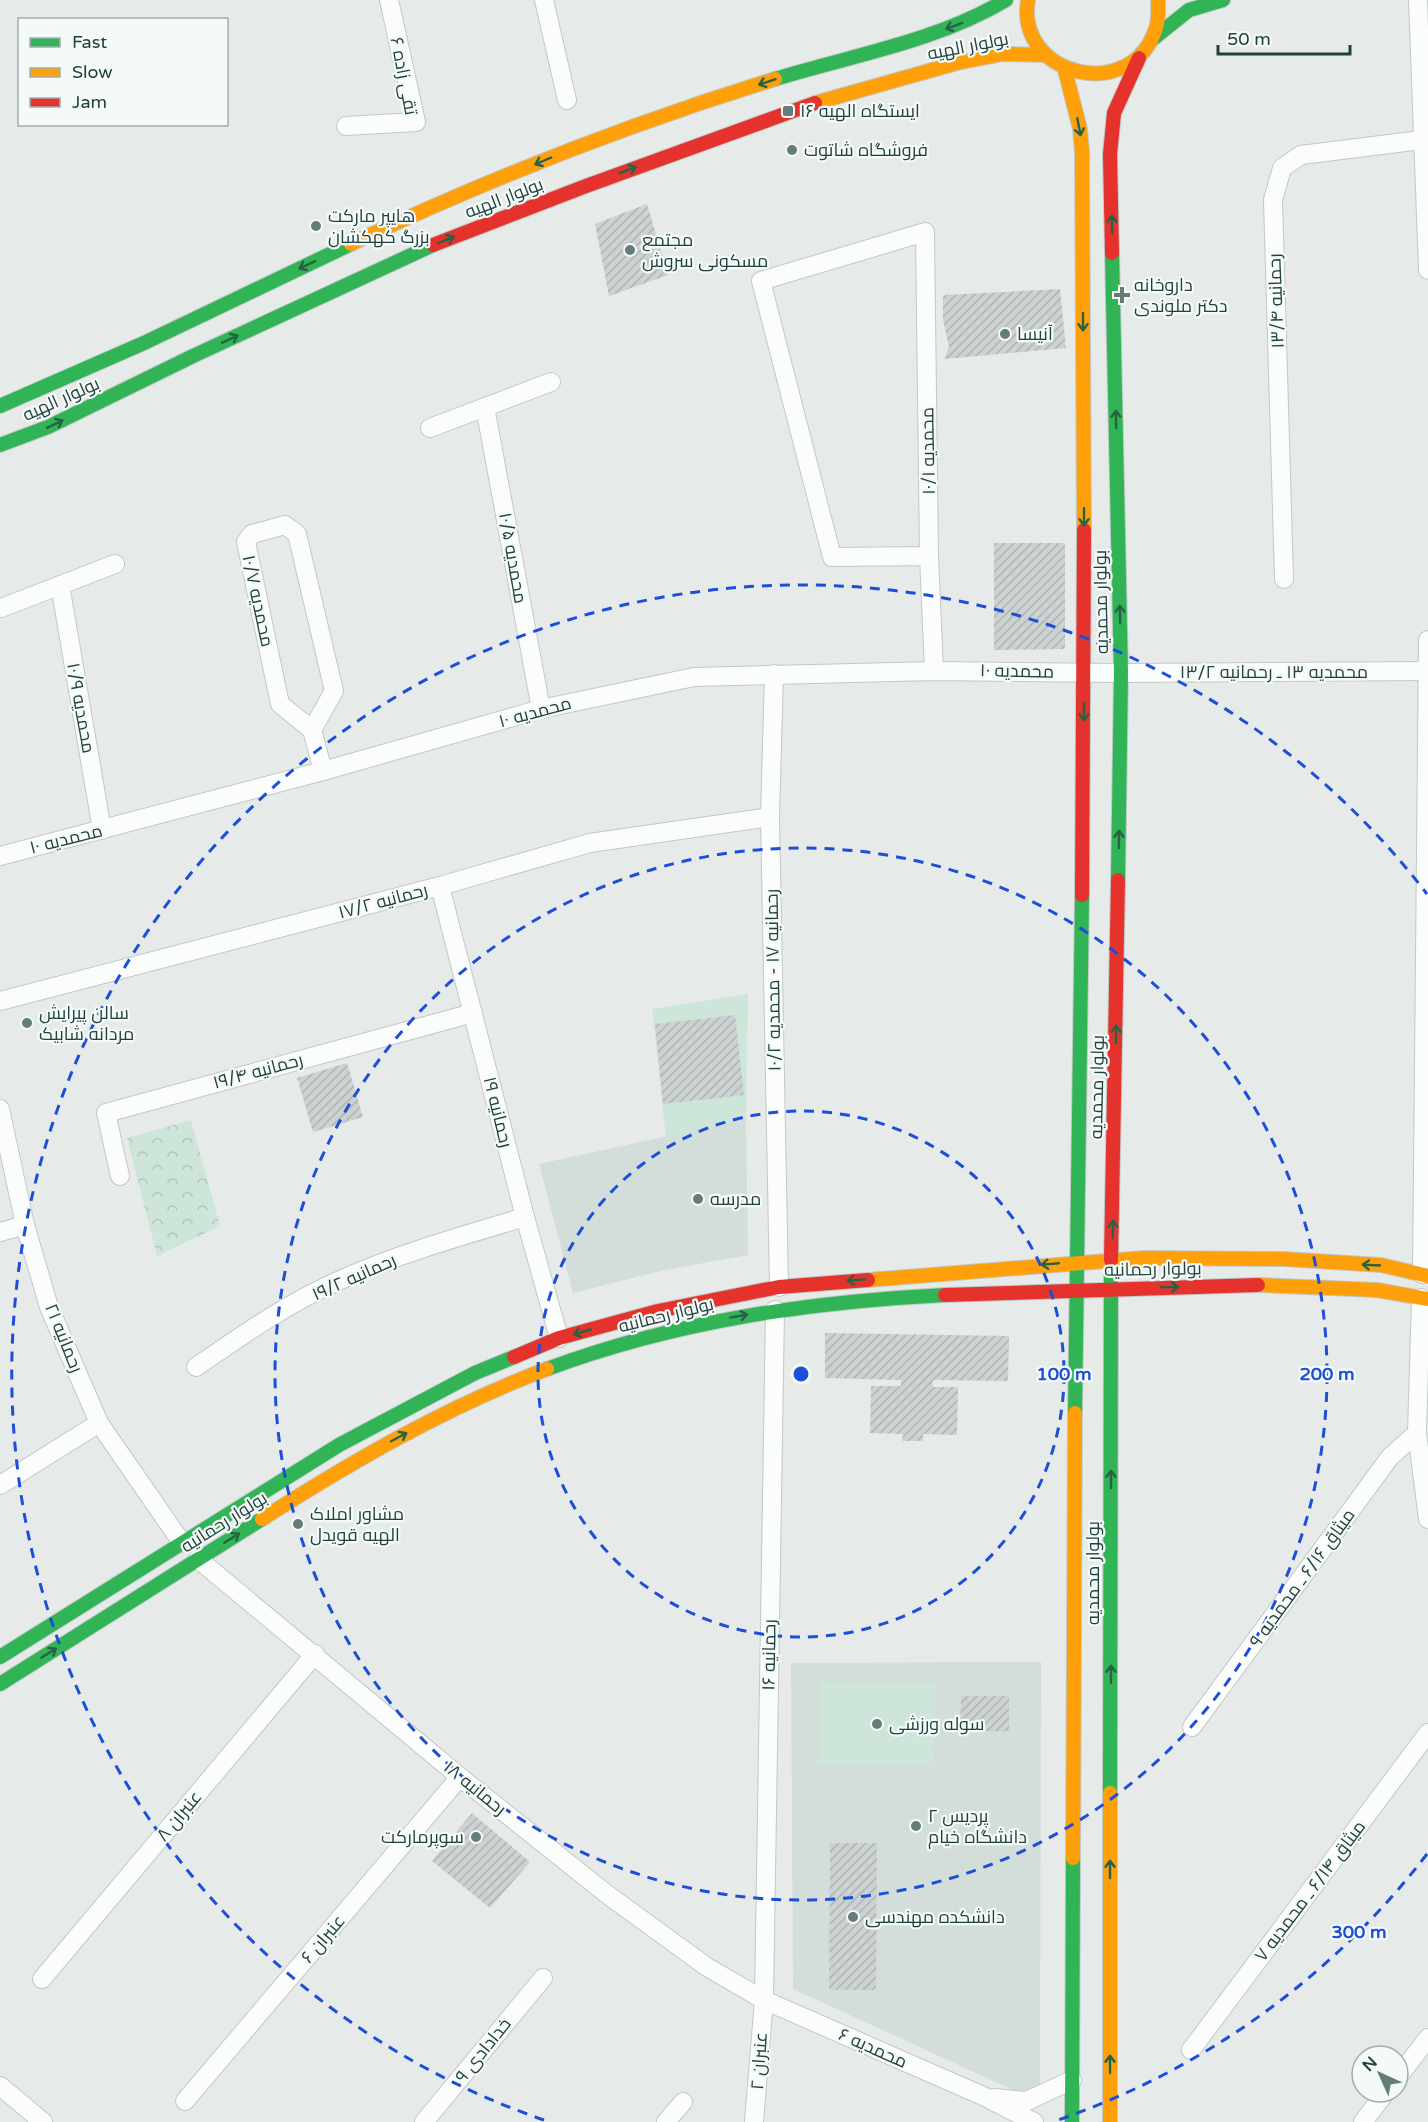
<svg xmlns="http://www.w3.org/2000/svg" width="1428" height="2122" viewBox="0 0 1428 2122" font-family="'Varela Round',Cairo,sans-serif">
<defs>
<pattern id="park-crowns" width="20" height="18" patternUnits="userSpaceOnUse" patternTransform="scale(1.5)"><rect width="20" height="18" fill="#cee5da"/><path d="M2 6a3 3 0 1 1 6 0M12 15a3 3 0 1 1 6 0" fill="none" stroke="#b1c6bc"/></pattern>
<pattern id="building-hatch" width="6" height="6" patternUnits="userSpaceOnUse" patternTransform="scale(1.5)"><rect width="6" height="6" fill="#ccd2d1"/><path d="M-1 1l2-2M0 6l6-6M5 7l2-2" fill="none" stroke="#afb5b4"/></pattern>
</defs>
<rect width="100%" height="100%" fill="#e6ebea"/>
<g fill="#d3ddda">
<path d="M746,1119L748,1255L660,1271L573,1293L539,1164Z"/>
<path d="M1041,1662L1040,2086L1026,2096L793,1989L791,1663Z"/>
</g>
<g fill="#cee5da">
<path d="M748,994L746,1119L666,1138L652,1009Z"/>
<path d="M819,1682L935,1683L934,1766L818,1765Z"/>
</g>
<path fill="url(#park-crowns)" d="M191,1120L220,1226L157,1256L127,1138Z"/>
<g fill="url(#building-hatch)">
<path d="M647,204L668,275L609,296L595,224Z"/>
<path d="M1060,289L1066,348L944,359L949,347L943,320V295Z"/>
<path d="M994,543H1065V649L994,650Z"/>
<path d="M735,1015L744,1095L663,1104L655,1024Z"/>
<path d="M347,1063L363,1117L313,1132L297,1078Z"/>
<path d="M825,1333L1009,1336L1008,1381L933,1380V1387H958L957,1435L923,1434V1441H902L903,1434L870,1433L871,1386H901V1380L825,1378Z"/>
<path d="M961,1696H1009V1731H960Z"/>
<path d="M472,1813L530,1862L490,1908L432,1861Z"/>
<path d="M830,1843H877L876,1990H829Z"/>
</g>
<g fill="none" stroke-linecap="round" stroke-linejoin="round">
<defs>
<g id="street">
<path d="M544,0L567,100"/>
<path d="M1418,0L1428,270"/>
<path d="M346,126L416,122L389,0"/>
<path d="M485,407L541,709"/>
<path d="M430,428L551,382"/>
<path d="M929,556L832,557L761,281L925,232L929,556L934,671"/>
<path d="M1284,579L1273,200L1282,168L1301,155L1421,140"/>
<path d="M60,585L102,830"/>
<path d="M1,608L115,564"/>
<path d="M774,674L770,817L779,1287"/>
<path d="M312,730L280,704L246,542L252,534L285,525L297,534L334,691L312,730L323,771"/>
<path d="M0,856L323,771L541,709L694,677L934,671L1121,673L1428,671"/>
<path d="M440,886L525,1217L559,1338"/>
<path d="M0,1001L440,886L590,843L770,817"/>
<path d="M0,1109L25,1225L49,1307L99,1423L182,1543"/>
<path d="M120,1176L106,1113L473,1013"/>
<path d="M0,1232L25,1225"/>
<path d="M1422,1274L1428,640"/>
<path d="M1421,1298L1417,1433L1428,1519"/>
<path d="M196,1367C241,1336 288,1303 338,1281C398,1254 461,1236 525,1217"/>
<path d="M0,1485L99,1423"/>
<path d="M198,1559L460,1777L608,1895L707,1967L764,2000L983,2096L1034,2122"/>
<path d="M1192,1727L1390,1457L1417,1433"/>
<path d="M42,1979L315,1654"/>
<path d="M1191,2050L1428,1733"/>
<path d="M1398,2077L1428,2038"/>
<path d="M0,2086L43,2122"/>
<path d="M994,2098L1027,2101L1072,2080"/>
<path d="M185,2101L460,1777"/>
<path d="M424,2122L543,1978"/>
<path d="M666,2122L683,2102"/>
<path d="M754,2122L764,2000L775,1310"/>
<path d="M1363,2122L1386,2092"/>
</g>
<g id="fast">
<path d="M1154,38L1189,10L1223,0"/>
<path d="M775,79C853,55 935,42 1006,0"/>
<path d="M1112,253L1121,673L1118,880"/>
<path d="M0,406L144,343L351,244"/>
<path d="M0,445L48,427L193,356L433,245"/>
<path d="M547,1369C676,1321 809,1302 945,1295"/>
<path d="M1075,1413L1082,895"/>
<path d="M0,1657L339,1445L475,1373L514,1357"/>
<path d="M0,1684L262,1519"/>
<path d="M1110,1793L1111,1260"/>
<path d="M1072,2122L1073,1858"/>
</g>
<g id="slow">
<path d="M1028,0C1015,76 1132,105 1156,28C1159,20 1158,9 1158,0"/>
<path d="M1065,70L1080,129L1082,152L1084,530"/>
<path d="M815,103L957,63L1003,54L1044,55"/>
<path d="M351,244C488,179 630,124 775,79"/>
<path d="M868,1280L1144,1258L1283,1259L1381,1265L1428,1276"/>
<path d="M1258,1285L1377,1290L1428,1299"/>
<path d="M262,1519C353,1461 446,1407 547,1369"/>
<path d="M1073,1858L1075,1413"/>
<path d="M1110,2122V1793"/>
</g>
<g id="jam">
<path d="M433,245L586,186L815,103"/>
<path d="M1112,253L1110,154L1114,113L1139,58"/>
<path d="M1082,895L1084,530"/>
<path d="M1111,1260L1118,880"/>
<path d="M945,1295L1258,1285"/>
<path d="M514,1357L559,1338L658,1311L779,1287L868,1280"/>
</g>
</defs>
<use href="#street" stroke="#c3c8c7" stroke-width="20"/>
<use href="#fast" stroke="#c1c9c7" stroke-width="16"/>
<use href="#slow" stroke="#c1c9c7" stroke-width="16"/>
<use href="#jam" stroke="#c1c9c7" stroke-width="16"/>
<use href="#street" stroke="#fbfcfc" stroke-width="18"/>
<use href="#fast" stroke="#30b455" stroke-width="14"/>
<use href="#slow" stroke="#ff9f0a" stroke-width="14"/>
<use href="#jam" stroke="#e5322d" stroke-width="14"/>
</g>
<defs><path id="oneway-shaft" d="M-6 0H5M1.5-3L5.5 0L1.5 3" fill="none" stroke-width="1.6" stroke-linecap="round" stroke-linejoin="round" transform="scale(1.5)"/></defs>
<g stroke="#266345">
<use href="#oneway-shaft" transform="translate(954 26) rotate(160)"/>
<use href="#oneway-shaft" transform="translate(767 82) rotate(161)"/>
<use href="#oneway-shaft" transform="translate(1079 127) rotate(79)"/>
<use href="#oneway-shaft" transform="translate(543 161) rotate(157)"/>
<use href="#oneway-shaft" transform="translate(628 170) rotate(-20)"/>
<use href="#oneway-shaft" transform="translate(1112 224) rotate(-91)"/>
<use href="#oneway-shaft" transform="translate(446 240) rotate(-23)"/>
<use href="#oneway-shaft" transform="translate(307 265) rotate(155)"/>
<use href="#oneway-shaft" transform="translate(1083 322) rotate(90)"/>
<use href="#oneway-shaft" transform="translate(230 339) rotate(-25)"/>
<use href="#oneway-shaft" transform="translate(1116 419) rotate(-91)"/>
<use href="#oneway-shaft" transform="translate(55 424) rotate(-25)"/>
<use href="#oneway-shaft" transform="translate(1084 517) rotate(90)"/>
<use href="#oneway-shaft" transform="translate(1120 614) rotate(-91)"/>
<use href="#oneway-shaft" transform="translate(1084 712) rotate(91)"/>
<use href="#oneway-shaft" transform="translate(1119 839) rotate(-89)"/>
<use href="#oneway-shaft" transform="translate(1116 1034) rotate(-89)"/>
<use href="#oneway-shaft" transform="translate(1113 1229) rotate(-89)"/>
<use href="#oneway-shaft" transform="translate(1050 1264) rotate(175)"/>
<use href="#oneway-shaft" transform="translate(1371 1265) rotate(-177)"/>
<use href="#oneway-shaft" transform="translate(856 1280) rotate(175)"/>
<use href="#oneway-shaft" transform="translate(1170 1287) rotate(-1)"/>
<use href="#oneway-shaft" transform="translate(739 1316) rotate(-10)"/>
<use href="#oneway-shaft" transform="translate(582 1332) rotate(164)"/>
<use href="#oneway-shaft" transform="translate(399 1437) rotate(-28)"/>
<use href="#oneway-shaft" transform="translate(1111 1479) rotate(-90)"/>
<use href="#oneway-shaft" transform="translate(232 1538) rotate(-32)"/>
<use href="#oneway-shaft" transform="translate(49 1653) rotate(-32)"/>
<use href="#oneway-shaft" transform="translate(1111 1674) rotate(-90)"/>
<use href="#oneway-shaft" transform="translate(1110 1869) rotate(-90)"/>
<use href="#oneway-shaft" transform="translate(1110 2064) rotate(-90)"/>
</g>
<g fill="none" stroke="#1d4ed8" stroke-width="3" stroke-dasharray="10 8">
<circle cx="801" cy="1374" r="263"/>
<circle cx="801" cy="1374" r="526"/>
<path d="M1427 1854A789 789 0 0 1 1058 2120M544 2120A789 789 0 1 1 1427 894"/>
</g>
<g fill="#667c7a" stroke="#f4faf8" stroke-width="2">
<rect x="782" y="105" width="12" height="12" rx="3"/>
<circle cx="792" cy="150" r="6"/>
<circle cx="316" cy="226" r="6"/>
<circle cx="630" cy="250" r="6"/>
<path d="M1119 286h6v6h6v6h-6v6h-6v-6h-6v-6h6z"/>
<circle cx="1005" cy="334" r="6"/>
<circle cx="27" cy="1023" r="6"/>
<circle cx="698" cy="1199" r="6"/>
<circle cx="298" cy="1524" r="6"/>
<circle cx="877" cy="1724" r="6"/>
<circle cx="916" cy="1826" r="6"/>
<circle cx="476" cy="1837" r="6"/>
<circle cx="853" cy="1917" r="6"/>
</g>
<g text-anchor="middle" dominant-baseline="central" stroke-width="4.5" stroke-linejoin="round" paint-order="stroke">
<g font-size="18" fill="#21403e" stroke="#f4faf8">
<text transform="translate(968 46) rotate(-11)">بولوار الهیه</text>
<text transform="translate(404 76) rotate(79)">تقی زاده ۶</text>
<text transform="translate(504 198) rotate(-21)">بولوار الهیه</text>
<text transform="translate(1276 301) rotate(-92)">رحمانیه ۱۳/۴</text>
<text transform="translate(61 399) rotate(-24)">بولوار الهیه</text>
<text transform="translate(928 451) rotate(-91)">محمدیه ۱۰/۱</text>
<text transform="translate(513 558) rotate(80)">محمدیه ۱۰/۵</text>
<text transform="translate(258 601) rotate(78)">محمدیه ۱۰/۷</text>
<text transform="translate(1101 602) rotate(-91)">بولوار محمدیه</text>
<text transform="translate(1017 671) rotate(1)">محمدیه ۱۰</text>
<text x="1274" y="672">محمدیه ۱۳ ـ رحمانیه ۱۳/۲</text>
<text transform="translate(81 708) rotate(80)">محمدیه ۱۰/۹</text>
<text transform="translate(535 712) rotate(-15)">محمدیه ۱۰</text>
<text transform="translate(66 839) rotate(-14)">محمدیه ۱۰</text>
<text transform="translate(383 901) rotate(-15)">رحمانیه ۱۷/۲</text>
<text transform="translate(773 980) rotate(-91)">رحمانیه ۱۷ - محمدیه ۱۰/۲</text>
<text transform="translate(258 1071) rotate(-15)">رحمانیه ۱۹/۴</text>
<text transform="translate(1097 1087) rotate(-89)">بولوار محمدیه</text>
<text transform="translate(498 1112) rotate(76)">رحمانیه ۱۹</text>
<text transform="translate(1153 1269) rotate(-1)">بولوار رحمانیه</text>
<text transform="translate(354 1277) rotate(-24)">رحمانیه ۱۹/۲</text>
<text transform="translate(666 1315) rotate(-14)">بولوار رحمانیه</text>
<text transform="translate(64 1338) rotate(68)">رحمانیه ۲۱</text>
<text transform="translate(224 1522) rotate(-32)">بولوار رحمانیه</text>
<text transform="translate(1093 1573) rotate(-90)">بولوار محمدیه</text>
<text transform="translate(1302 1578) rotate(-54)">میثاق ۶/۱۶ ـ محمدیه ۹</text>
<text transform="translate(769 1655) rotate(-89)">رحمانیه ۱۶</text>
<text transform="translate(475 1788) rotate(39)">رحمانیه ۱۸</text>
<text transform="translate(179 1816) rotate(-50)">عنبران ۸</text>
<text transform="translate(1310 1891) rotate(-53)">میثاق ۶/۱۴ ـ محمدیه ۷</text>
<text transform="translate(323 1939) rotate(-50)">عنبران ۶</text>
<text transform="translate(873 2048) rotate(24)">محمدیه ۶</text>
<text transform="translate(483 2050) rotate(-51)">خدادادی ۹</text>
<text transform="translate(759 2061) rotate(-86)">عنبران ۲</text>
</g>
<g font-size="18" fill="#21403e" stroke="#f4faf8" text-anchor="start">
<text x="800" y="111">ایستگاه الهیه ۱۶</text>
<text x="804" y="150">فروشگاه شاتوت</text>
<text x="328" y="216">هایپر مارکت<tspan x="328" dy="21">بزرگ کهکشان</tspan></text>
<text x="642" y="240">مجتمع<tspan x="642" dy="21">مسکونی سروش</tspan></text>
<text x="1134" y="285">داروخانه<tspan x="1134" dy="21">دکتر ملوندی</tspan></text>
<text x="1017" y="334">آنیسا</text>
<text x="39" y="1013">سالن پیرایش<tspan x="39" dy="21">مردانه شابیک</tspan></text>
<text x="710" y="1199">مدرسه</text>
<text x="310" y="1514">مشاور املاک<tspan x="310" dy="21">الهیه قویدل</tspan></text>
<text x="889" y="1724">سوله ورزشی</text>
<text x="928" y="1816">پردیس ۲<tspan x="928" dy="21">دانشگاه خیام</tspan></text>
<text x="464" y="1837" text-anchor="end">سوپرمارکت</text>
<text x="865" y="1917">دانشکده مهندسی</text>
</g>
</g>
<circle cx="801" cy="1374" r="9" fill="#1d4ed8" stroke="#f4faf8" stroke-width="3"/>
<g font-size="18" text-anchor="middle" font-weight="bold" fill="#1d4ed8" stroke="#f4faf8" stroke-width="4.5" stroke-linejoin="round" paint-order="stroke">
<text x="1064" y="1380">100 m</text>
<text x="1327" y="1380">200 m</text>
<text x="1359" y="1938">300 m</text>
</g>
<rect x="18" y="18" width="210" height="108" fill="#f4faf8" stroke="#a0b0ae" stroke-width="1.5"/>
<rect x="30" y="38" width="30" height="9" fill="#30b455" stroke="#a0b0ae" stroke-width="1.5"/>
<text x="72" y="48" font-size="18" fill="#21403e">Fast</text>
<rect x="30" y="68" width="30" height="9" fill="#ff9f0a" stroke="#a0b0ae" stroke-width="1.5"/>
<text x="72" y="78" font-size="18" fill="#21403e">Slow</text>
<rect x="30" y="98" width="30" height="9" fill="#e5322d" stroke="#a0b0ae" stroke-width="1.5"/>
<text x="72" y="108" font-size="18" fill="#21403e">Jam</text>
<g transform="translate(1380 2074) rotate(315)"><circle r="28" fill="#f4faf8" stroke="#a0b0ae" stroke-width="1.5"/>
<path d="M0-4.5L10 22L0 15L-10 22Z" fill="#667c7a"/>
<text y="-9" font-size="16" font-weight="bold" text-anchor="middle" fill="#21403e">N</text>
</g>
<path d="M1218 45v9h132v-9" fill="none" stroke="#21403e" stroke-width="3"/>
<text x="1227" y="45" font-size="18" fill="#21403e" stroke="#f4faf8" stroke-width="4.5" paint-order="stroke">50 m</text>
</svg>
